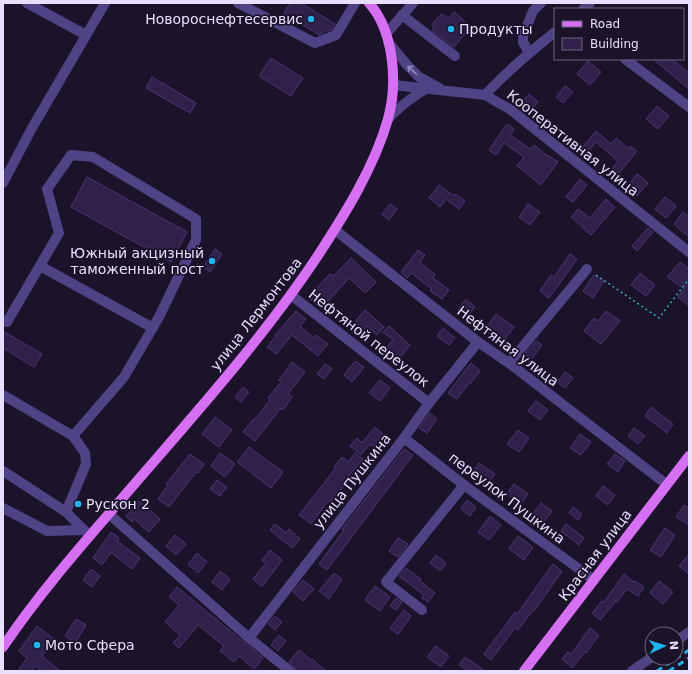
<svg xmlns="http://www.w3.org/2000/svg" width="692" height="674" viewBox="0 0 692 674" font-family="'DejaVu Sans',sans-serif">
<rect width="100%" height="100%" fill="#1b132a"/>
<g fill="#30214a" stroke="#4b3574">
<path d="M290,3H301L335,24L332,30L327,31L325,30L323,33L319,35L284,13Z"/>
<path d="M454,12L471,27L454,47L433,31V23L441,14L449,18Z"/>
<path d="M271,58L303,78L291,96L259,76Z"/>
<path d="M653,59H672L689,73V89Z"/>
<path d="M588,61L601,72L590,85L577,74Z"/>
<path d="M152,77L196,103L190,113L146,88Z"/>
<path d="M565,86L573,92L563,103L556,97Z"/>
<path d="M529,94L538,102L529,113L520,105Z"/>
<path d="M657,106L669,116L658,129L646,119Z"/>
<path d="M507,124L514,129L510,135L530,149L534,145L549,157V156L558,162L541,185L517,166L524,157L504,143L496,155L489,150Z"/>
<path d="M596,131L611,144L616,138L629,149L630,146L637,151L615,178L609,173L618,161L596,142L585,156L579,151Z"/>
<path d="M637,174L648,183L637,196L627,187Z"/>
<path d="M87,177L187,232L171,262L71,207Z"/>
<path d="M580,179L587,185L573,202L566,197Z"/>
<path d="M439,185L454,196L455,194L465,201L459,209L446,199L440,207L429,198Z"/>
<path d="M665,197L676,206L666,218L655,209Z"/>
<path d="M606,199L615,207L591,235L582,227V226L571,217L578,209L590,218Z"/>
<path d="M390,204L397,209L389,220L382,214Z"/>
<path d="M528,204L540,212L530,225L519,217Z"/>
<path d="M683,212L689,217V237L674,224Z"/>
<path d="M648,228L653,232L637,251L632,246Z"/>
<path d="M215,249L222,254L210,272L203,267Z"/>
<path d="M418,250L425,255L420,262L435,275L433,278L449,290L442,299L430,291L432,289L411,273L407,278L401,272Z"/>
<path d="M570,254L577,259L549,298L540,291L551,275L554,277Z"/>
<path d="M351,258L376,282L365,293L349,278L321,309L308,297L330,274L333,276Z"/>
<path d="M680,262L689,269V306L678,297L684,289L667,277Z"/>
<path d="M640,273L655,285L646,296L631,285Z"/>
<path d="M594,275L604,281L593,298L583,291Z"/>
<path d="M466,299L475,307L466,317L458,309Z"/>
<path d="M365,310L384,327L377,335L367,326L359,336L349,329Z"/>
<path d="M296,311L306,319L300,326L314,338L316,335L328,344L318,356L292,335L276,354L267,347L276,336L275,335Z"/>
<path d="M606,311L620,321L601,344L584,331L594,318L598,321Z"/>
<path d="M496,314L514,327L502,343L485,330Z"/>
<path d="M389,326L410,345L397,361L384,350L393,340L383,332Z"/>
<path d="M443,328L455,338L449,345L437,336Z"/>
<path d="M3,331L42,354L34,367L3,348Z"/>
<path d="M536,341L542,345L529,363L522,357Z"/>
<path d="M355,361L364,367L352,382L344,375Z"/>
<path d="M292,362L305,372L288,394L292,397L283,410L281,408L255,441L243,432L253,419L254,420L270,400L268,398L281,382L279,380Z"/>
<path d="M471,363L480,371L470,384L469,383L457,399L448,393Z"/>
<path d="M325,364L332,369L324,379L317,374Z"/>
<path d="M565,372L573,378L565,388L557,382Z"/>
<path d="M380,380L390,388L380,401L369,393Z"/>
<path d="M243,387L249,392L241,402L235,397Z"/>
<path d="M536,401L548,410L540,420L528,411Z"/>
<path d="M651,407L673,424L667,433L645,416Z"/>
<path d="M430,413L437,419L427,433L419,428Z"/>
<path d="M215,417L232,430L219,447L202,434Z"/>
<path d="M375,427L384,435L374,447L370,444L361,455L350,446L357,438L362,443Z"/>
<path d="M634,428L645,436L638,444L628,436Z"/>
<path d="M518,430L529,438L519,452L507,444Z"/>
<path d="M580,434L591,442L581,455L570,448Z"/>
<path d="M249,447L283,472L271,488L237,462Z"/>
<path d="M404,449L413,455L327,570L319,564L344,530L342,529Z"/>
<path d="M220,453L235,464L225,477L211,466Z"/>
<path d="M355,453L363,459L342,484L344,486L330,502L328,501L311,524L299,515L335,469L334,467L342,457L348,462Z"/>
<path d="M190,454L204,464L198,473L196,472L169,507L158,499L168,485L166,484Z"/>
<path d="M615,454L625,461L618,472L607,464Z"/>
<path d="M479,463L495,474L486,486L470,475Z"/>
<path d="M217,480L227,487L220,496L210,489Z"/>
<path d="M514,484L528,494L521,504L507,494Z"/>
<path d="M603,486L615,495L608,505L596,496Z"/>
<path d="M467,500L476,507L470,516L461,509Z"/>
<path d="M139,501L160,519L149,532L134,519L132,522L126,516Z"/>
<path d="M541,503L552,511L544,522L533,514Z"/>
<path d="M684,505L689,508V525L676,517Z"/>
<path d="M573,507L582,514L578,520L569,513Z"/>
<path d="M490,516L501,525L489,540L478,532Z"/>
<path d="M275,524L286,533L289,529L300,539L292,548L270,530Z"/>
<path d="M566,524L584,538L579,545L561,531Z"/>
<path d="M665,528L675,535L661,557L650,550Z"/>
<path d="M111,532L119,538L117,541L140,558L132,569L111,552L102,565L93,558Z"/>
<path d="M175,535L186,544L176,555L166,546Z"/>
<path d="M518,536L533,547L524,560L509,549Z"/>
<path d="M398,538L408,544L398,557L389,551Z"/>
<path d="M270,550L282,560L262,587L253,579L266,563L262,560Z"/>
<path d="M197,553L207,562L198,573L188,564Z"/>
<path d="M689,554V574L679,566Z"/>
<path d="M436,555L446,563L440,571L430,563Z"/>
<path d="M553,564L562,571L535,610H533L518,630L515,628L491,660L484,654L515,612L517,614Z"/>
<path d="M406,568L421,579L419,580L435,593L428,602L422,598L424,595L399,576Z"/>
<path d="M91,569L100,576L92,587L83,580Z"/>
<path d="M220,571L230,579L222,590L212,582Z"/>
<path d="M334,573L342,579L329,599L319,591Z"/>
<path d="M624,574L634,582L635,581L644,587L638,596L627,589L617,602L616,601L600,620L592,613L602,601L604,602Z"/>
<path d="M303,580L314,589L303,601L293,592Z"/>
<path d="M659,581L673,592L663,604L650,593Z"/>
<path d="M375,586L390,597L380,611L365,600Z"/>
<path d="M177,587L263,658L254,669L239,656L234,662L220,651L224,646L198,625L179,648L173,643L180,635L165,622L179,605L169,597Z"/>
<path d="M396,598L402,602L396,610L390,606Z"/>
<path d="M404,610L411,616L398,634L390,628Z"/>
<path d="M275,616L282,622L275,630L268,624Z"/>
<path d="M76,619L86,625L75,643L65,636Z"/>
<path d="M37,626L54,639L42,656L60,671H42L35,666L31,671H18L27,658L19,651Z"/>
<path d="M590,628L599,635L586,653L585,652L572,668L562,659L568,652L571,654Z"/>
<path d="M279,635L286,641L278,651L271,645Z"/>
<path d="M436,646L449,656L441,667L427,657Z"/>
<path d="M299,650L311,660L312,659L326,671H296L294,666L289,662Z"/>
<path d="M465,657L485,671H468L459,665Z"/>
</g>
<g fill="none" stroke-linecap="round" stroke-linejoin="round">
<path stroke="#3ba9b5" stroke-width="1.5" stroke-dasharray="2 3" stroke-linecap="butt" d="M596,275L659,318L689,279"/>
<g stroke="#4f4285" stroke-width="10">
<path d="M27,3L86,35"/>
<path d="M238,3L315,43L336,35L355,3"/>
<path d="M583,9L590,3"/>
<path d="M402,15L455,56"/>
<path d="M386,34L413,3"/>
<path d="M388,42L408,66L419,77L439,88"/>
<path d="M529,53L523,42V36L533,11L541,3"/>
<path d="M625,59L689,107"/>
<path d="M393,85L485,95L511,110L689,252"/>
<path d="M485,95C506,72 530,52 555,32"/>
<path d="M388,119C400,106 412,97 427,88"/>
<path d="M3,183L32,128L105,3"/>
<path d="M335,230L478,342L509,363L666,484"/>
<path d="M40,266L153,328"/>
<path d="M291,295L429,403"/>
<path d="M3,320L7,322L59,233L47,189L71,155L93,157L196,219V240L159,317L124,377L73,436"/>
<path d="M509,363L587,269"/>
<path d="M3,395L73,436L85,453L86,464L66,512"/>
<path d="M404,438L464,485L594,580"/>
<path d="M3,471L66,512L90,536"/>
<path d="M3,508L47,531L84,530"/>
<path d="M109,514L249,638L290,671"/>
<path d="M422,610L386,582L464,485"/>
<path d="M249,638L404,438L429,403L478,342"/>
<path d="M676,641L689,632"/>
<path d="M632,671L652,657"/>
</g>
<g stroke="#d76ff4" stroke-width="10">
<path d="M3,647C36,598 74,554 113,509C183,427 257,347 317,257C345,214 374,168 388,119C398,83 394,31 369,3"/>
<path d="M524,671L689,456"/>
</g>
<g stroke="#1ab7ee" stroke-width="3" stroke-dasharray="6 5" stroke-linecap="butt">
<path d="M657,671L689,650"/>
<path d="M669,671L689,658"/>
</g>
</g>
<defs><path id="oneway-shaft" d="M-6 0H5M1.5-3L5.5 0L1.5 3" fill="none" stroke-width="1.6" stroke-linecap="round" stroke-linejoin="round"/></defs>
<use stroke="#9389bb" href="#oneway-shaft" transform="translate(412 70) rotate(-137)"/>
<g fill="#1ab7ee" stroke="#1b132a" stroke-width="1.5">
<circle cx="311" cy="19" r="4"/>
<circle cx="451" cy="29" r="4"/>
<circle cx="212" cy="261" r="4"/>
<circle cx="78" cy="504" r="4"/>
<circle cx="37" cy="645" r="4"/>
</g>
<g text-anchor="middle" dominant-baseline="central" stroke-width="3.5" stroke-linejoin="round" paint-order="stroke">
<g font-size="14" fill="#e7dffd" stroke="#1b132a" text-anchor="start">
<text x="303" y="19" text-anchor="end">Новороснефтесервис</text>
<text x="459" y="29">Продукты</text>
<text x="204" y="253" text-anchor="end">Южный акцизный<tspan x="204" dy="16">таможенный пост</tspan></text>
<text x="86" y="504">Рускон 2</text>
<text x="45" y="645">Мото Сфера</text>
</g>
<g font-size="14" fill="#e7dffd" stroke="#1b132a">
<text transform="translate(573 143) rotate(38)">Кооперативная улица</text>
<text transform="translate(256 314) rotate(-52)">улица Лермонтова</text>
<text transform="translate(369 338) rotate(38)">Нефтяной переулок</text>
<text transform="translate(508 346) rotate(37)">Нефтяная улица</text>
<text transform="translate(352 481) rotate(-52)">улица Пушкина</text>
<text transform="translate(507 498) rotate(37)">переулок Пушкина</text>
<text transform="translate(595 555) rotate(-53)">Красная улица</text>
</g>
</g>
<rect width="692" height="674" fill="none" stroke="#e7dffd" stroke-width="8"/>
<rect x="554" y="8" width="130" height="52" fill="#1b132a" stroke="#6d657e"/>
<rect x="562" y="21" width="20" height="6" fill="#d76ff4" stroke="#6d657e"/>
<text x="590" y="28" font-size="12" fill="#e7dffd">Road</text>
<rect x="562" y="38" width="20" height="12" fill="#30214a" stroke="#6d657e"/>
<text x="590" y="48" font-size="12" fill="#e7dffd">Building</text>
<g transform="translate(664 646) rotate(86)"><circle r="19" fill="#1b132a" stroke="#6d657e"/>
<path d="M0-3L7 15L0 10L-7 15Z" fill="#1ab7ee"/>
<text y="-6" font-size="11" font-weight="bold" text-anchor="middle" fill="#e7dffd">N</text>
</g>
</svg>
